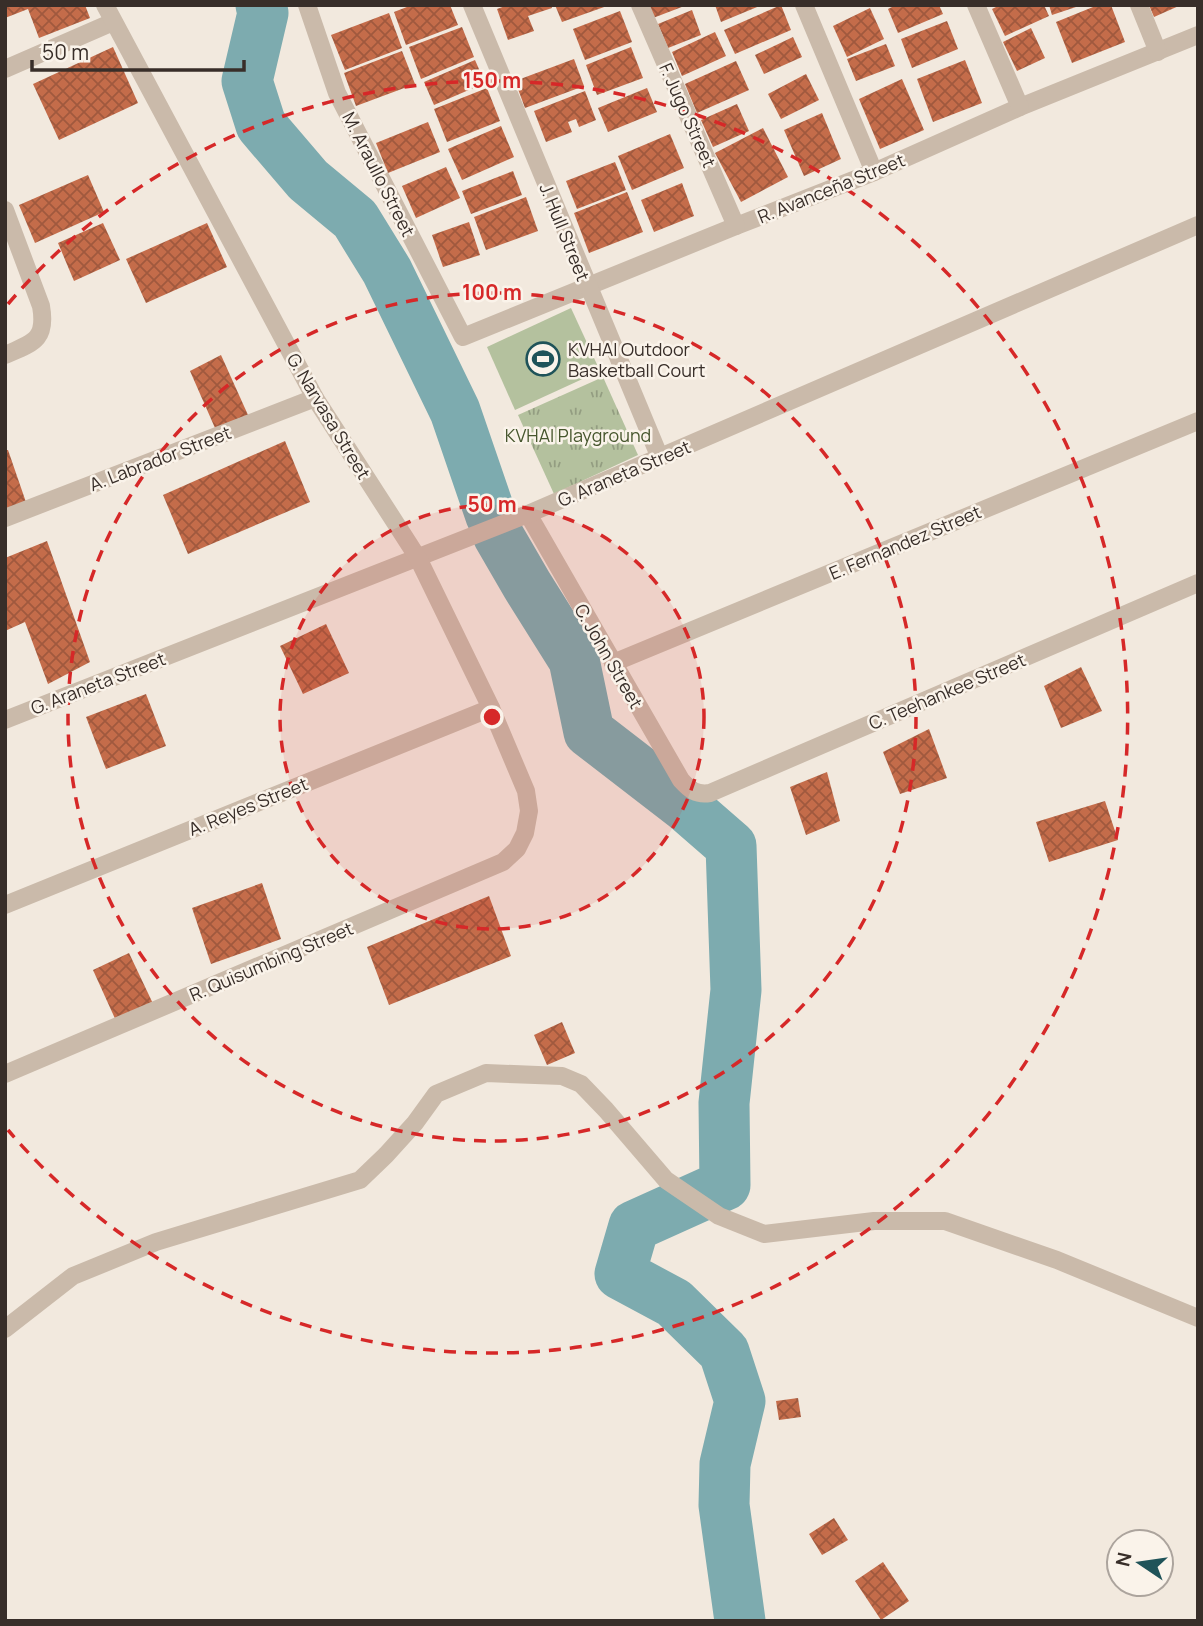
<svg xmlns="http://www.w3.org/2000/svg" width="1203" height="1626" viewBox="0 0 1203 1626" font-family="Manrope,sans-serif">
<defs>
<pattern id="park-tufts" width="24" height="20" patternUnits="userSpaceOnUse" patternTransform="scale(1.75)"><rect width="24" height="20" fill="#b4c19e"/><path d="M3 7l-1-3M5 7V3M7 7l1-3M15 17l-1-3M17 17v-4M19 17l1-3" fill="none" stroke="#939d81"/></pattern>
<pattern id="building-cross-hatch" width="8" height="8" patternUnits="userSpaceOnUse" patternTransform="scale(1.75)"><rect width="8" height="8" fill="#c46c4a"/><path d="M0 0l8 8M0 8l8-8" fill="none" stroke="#a0593e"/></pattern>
</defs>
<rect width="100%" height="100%" fill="#f2e9de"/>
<path fill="url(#park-tufts)" d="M603,377L638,455L554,494L518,415Z"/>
<path fill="#b4c19e" d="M571,308L600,371L515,410L487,347Z"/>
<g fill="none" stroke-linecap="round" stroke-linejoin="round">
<g stroke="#7dabaf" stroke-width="51">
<path d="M261,5L263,13L247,81L261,125L308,180L355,219L387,271L455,411L491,516"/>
<path d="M498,535L527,585L574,660L589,732L685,806L731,846L736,990L724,1103L725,1185L634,1226L620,1274L674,1303L724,1352L740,1401L725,1464L724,1505L740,1621"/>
</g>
</g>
<g fill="url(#building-cross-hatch)">
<path d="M5,5H85L90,18L39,38L28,9L5,18Z"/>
<path d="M412,5H450L458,25L406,45L394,12Z"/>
<path d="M508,5H551L552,8L528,16L534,31L508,40L497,9Z"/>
<path d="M555,5H607V6L562,22Z"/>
<path d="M648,5H687L653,18Z"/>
<path d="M715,5H762L721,22Z"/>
<path d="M781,5L791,30L735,54L724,30Z"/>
<path d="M896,5H939L943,14L898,33L888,9Z"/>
<path d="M1000,5H1044L1049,16L1005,36L992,9Z"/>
<path d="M1049,5H1079V6L1052,15Z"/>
<path d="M1098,5H1111L1125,42L1072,63L1056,22Z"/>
<path d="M1149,5H1181L1154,17Z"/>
<path d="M870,8L884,39L847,57L833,26Z"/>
<path d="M692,10L701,35L668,48L658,24Z"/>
<path d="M620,11L632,42L585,60L573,29Z"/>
<path d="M389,13L402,48L345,70L331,35Z"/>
<path d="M947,21L958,49L912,68L901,39Z"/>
<path d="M462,27L474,57L421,79L409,47Z"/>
<path d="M1031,28L1045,58L1017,71L1003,42Z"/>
<path d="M715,32L726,56L682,76L672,52Z"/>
<path d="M793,37L802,57L764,74L755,55Z"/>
<path d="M886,44L895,66L856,81L847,59Z"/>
<path d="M113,47L138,103L59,140L33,84Z"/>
<path d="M631,47L643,78L597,95L586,65Z"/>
<path d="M402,51L415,84L356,106L344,73Z"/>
<path d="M574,59L584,86L525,108L515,81Z"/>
<path d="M475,60L485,83L434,105L424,82Z"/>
<path d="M965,60L982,103L933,122L917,79Z"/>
<path d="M736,61L749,90L697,113L685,84Z"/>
<path d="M806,74L819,100L781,119L768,94Z"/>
<path d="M902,79L924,130L880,149L859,99Z"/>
<path d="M487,88L500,121L447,142L434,109Z"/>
<path d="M647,88L657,112L608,132L598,108Z"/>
<path d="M585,91L596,120L579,127L576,119L568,122L572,132L546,142L534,111Z"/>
<path d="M737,104L749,131L713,147L701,120Z"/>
<path d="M822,113L841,159L804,176L784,130Z"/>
<path d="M428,122L440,152L388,173L376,143Z"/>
<path d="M501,126L514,157L462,180L448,149Z"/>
<path d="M763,128L788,177L741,202L715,153Z"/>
<path d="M670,134L684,168L632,190L618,156Z"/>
<path d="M615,162L626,190L577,209L566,181Z"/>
<path d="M446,167L460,198L416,218L402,186Z"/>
<path d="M513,171L522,195L471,214L462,191Z"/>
<path d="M88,175L104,212L35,243L19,205Z"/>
<path d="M682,183L694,216L654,232L641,200Z"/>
<path d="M627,192L643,232L589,253L574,213Z"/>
<path d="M526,197L538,231L486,250L474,217Z"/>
<path d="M469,222L480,255L443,267L432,235Z"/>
<path d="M103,223L120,260L74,281L58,243Z"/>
<path d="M207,223L227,267L146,303L126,259Z"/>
<path d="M221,355L248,415L215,428L190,371Z"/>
<path d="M285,441L310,502L188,554L163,495Z"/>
<path d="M5,450H8L28,508L5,517Z"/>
<path d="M47,541L90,662L48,684L25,622L5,631V558Z"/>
<path d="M326,624L349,673L303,694L280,646Z"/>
<path d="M1081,667L1102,711L1061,728L1044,686Z"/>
<path d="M146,694L166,746L106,769L86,717Z"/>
<path d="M929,729L947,778L900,794L883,752Z"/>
<path d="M827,772L840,821L806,835L790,787Z"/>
<path d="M1105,801L1118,840L1049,862L1036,822Z"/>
<path d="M262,883L281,939L211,964L192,908Z"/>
<path d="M489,896L511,956L389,1005L367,947Z"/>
<path d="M129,953L156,1010L117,1023L93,970Z"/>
<path d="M562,1022L575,1053L547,1065L534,1035Z"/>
<path d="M798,1398L801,1417L779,1420L776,1401Z"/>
<path d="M834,1518L848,1540L822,1555L809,1534Z"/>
<path d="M883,1562L909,1601L881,1620L855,1581Z"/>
</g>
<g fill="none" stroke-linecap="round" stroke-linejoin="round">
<g stroke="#cabaaa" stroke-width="18">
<path d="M307,5L337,93L463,337L736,226L874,172L1020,107L1198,35"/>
<path d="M472,5L660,458"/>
<path d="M640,5L736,226"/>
<path d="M804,5L874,172"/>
<path d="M976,5L1020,107"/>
<path d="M1139,5L1158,52"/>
<path d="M5,69L113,22"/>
<path d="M5,210L41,306C47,340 33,343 5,355"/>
<path d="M528,514L681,780C690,790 696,795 710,793L1198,583"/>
<path d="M5,518L315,398"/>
<path d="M613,663L1198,421"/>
<path d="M5,720L528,514L1198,225"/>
<path d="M5,905L491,708"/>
<path d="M5,1074L503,862L517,849L525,833L529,811L526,791L491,708L418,558L315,398L105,5"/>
<path d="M5,1329L73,1276L156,1242L360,1180L386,1155L415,1123L436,1094L486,1073L562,1076L581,1084L606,1110L666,1180L719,1216L764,1234L874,1221H945L1057,1260L1198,1318"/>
</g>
</g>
<circle cx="492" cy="717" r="212" fill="#d62828" fill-opacity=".12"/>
<g fill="none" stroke="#d62828" stroke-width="3.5" stroke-dasharray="12 9">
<circle cx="492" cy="717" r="212"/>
<circle cx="492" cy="717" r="424"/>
<path d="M8 304A636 636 0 1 1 8 1130"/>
</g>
<defs>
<symbol id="stadium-ring" viewBox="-11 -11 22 22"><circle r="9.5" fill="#faf3ea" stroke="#1f5359" stroke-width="1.5"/><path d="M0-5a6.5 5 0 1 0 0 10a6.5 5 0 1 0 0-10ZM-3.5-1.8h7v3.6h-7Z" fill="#1f5359"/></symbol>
</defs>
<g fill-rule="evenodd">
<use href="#stadium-ring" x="524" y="340" width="38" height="38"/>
</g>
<g text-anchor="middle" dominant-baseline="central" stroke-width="5" stroke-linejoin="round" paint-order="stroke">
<g font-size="18" fill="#382e29" stroke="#faf3ea">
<text transform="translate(688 115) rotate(66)">F. Jugo Street</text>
<text transform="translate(379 174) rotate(63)">M. Araullo Street</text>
<text transform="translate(831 188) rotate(-22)">R. Avanceña Street</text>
<text transform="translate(565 232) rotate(68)">J. Hull Street</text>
<text transform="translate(329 416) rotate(59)">G. Narvasa Street</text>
<text transform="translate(160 458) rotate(-21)">A. Labrador Street</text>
<text transform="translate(624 473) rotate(-23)">G. Araneta Street</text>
<text transform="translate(905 542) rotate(-23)">E. Fernandez Street</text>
<text transform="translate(609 656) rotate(60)">C. John Street</text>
<text transform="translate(98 683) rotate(-21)">G. Araneta Street</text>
<text transform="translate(947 691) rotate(-23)">C. Teehankee Street</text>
<text transform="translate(248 806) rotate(-22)">A. Reyes Street</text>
<text transform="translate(271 961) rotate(-23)">R. Quisumbing Street</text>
</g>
<g font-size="18" fill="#382e29" stroke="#faf3ea" text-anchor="start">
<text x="568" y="349">KVHAI Outdoor<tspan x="568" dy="21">Basketball Court</tspan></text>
</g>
<g font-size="18" fill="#46562d" stroke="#faf3ea">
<text x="578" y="435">KVHAI Playground</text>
</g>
</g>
<circle cx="492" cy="717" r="10" fill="#d62828" stroke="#faf3ea" stroke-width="3.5"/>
<g font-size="21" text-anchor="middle" font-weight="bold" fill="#d62828" stroke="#faf3ea" stroke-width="5" stroke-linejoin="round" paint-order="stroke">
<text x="492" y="88">150 m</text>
<text x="492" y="300">100 m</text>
<text x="492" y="512">50 m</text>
</g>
<rect width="1203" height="1626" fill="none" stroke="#382e29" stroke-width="14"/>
<g transform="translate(1140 1563) rotate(283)"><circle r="33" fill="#faf3ea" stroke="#aca49d" stroke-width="2"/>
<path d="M0-5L12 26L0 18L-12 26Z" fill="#1f5359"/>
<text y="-10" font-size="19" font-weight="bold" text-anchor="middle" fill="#382e29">N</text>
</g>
<path d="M32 60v10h212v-10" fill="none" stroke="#382e29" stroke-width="3.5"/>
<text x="42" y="60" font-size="21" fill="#382e29" stroke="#faf3ea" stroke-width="5" paint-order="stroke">50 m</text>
</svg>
